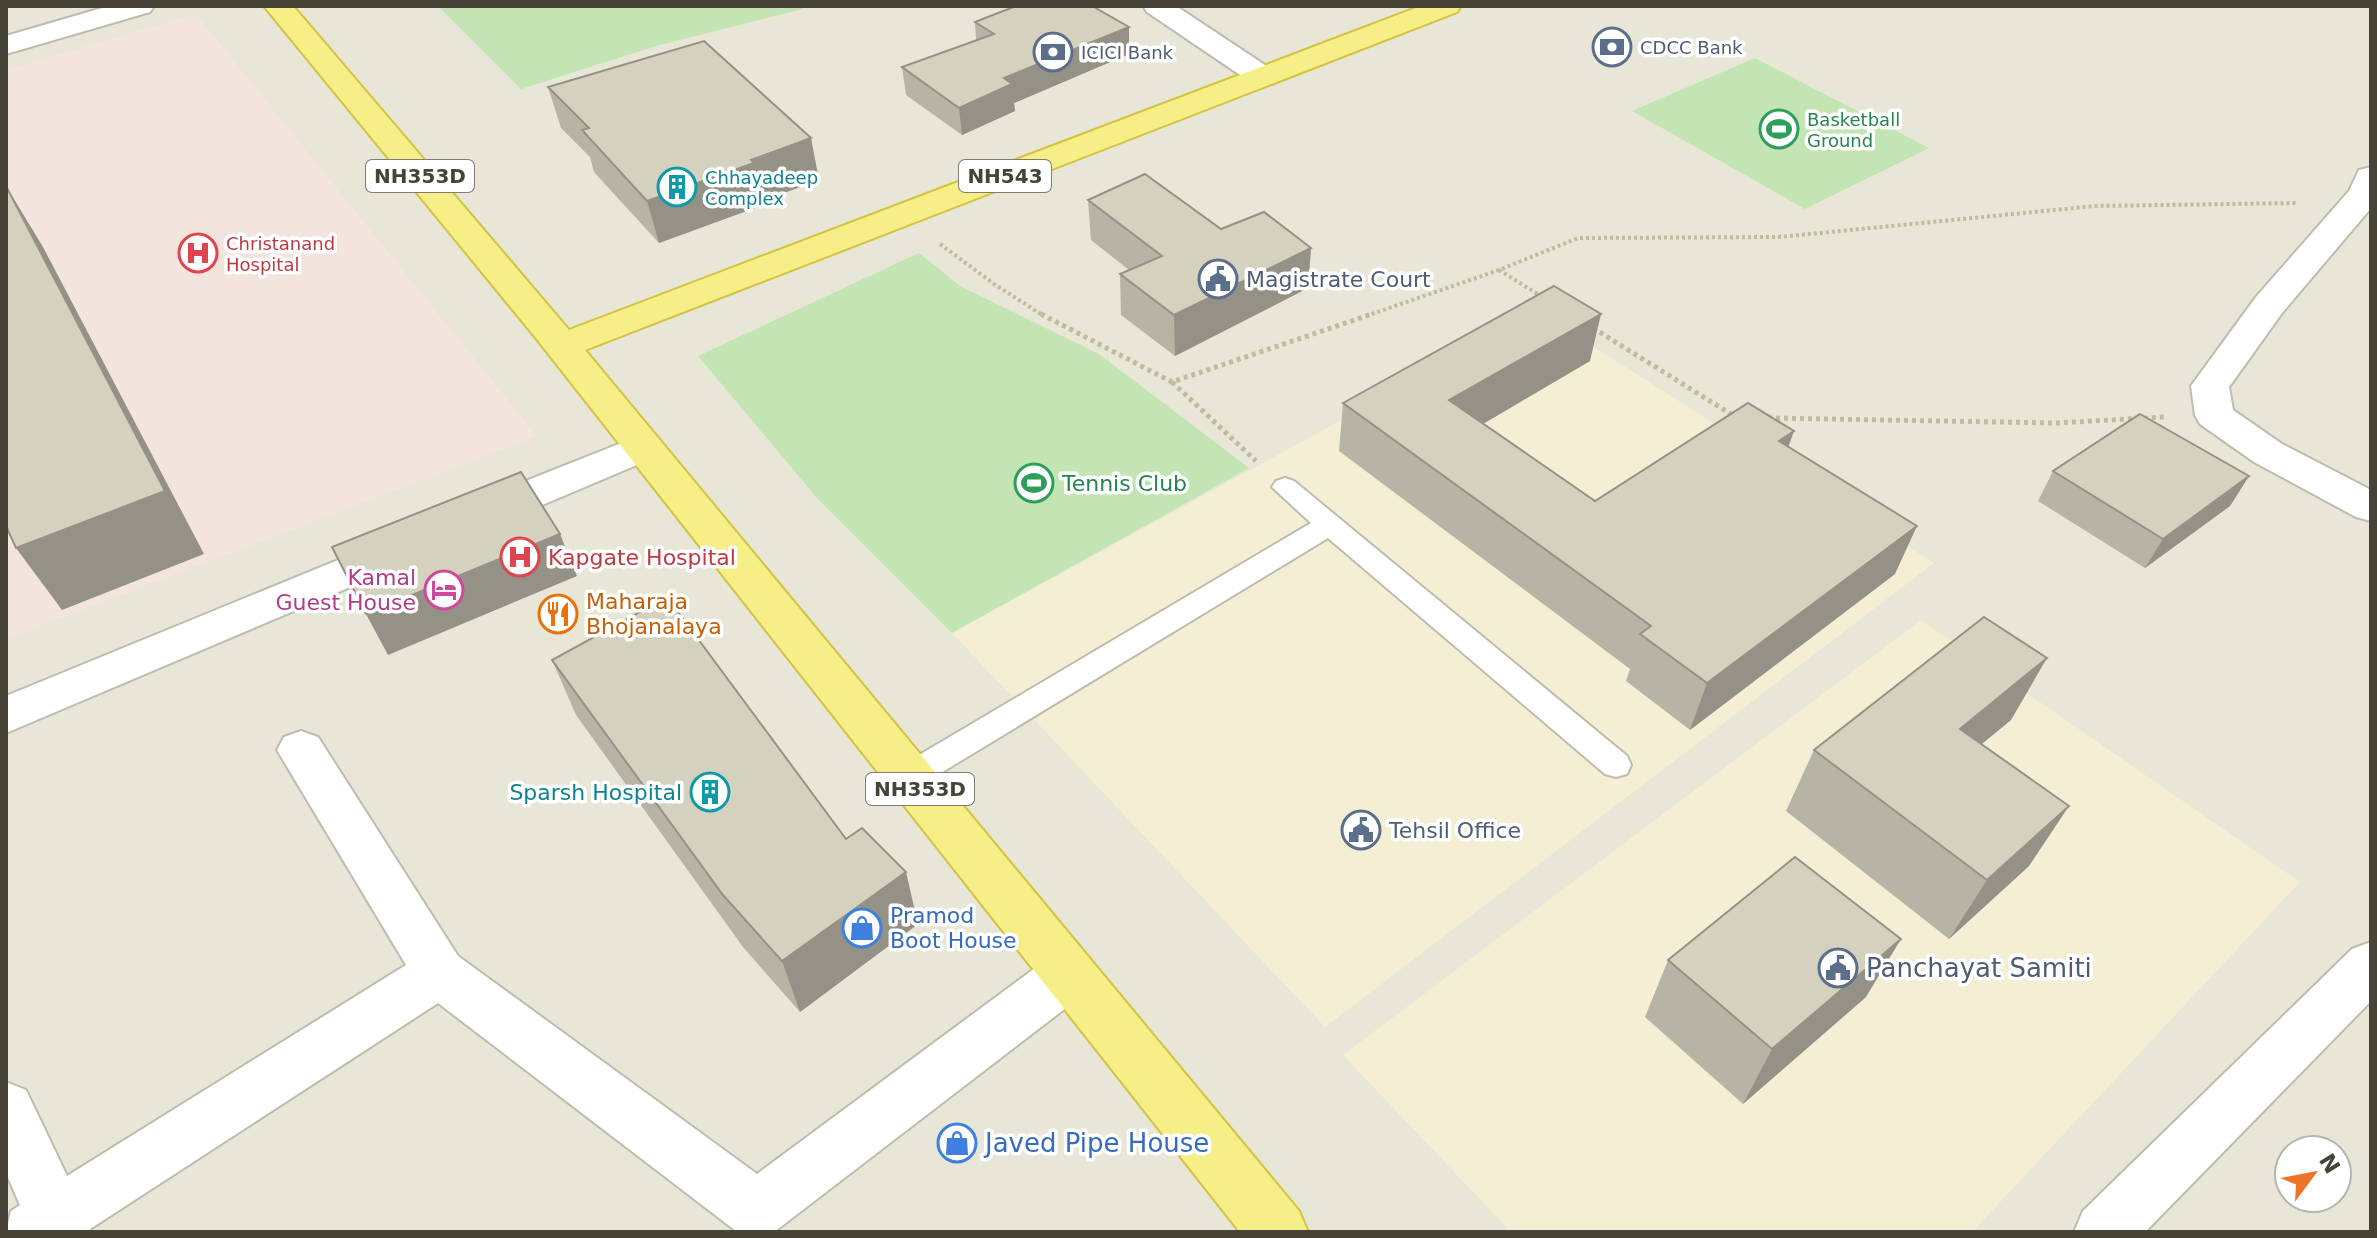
<svg xmlns="http://www.w3.org/2000/svg" width="2377" height="1238" viewBox="0 0 2377 1238" font-family="'DejaVu Sans',sans-serif">
<rect width="100%" height="100%" fill="#f3f3e9"/>
<path fill="#e7e6d7" fill-rule="evenodd" d="M6,6H2371V1232H6ZM2289,1150H2337V1198H2289Z"/>
<g fill="#f4eed5">
<path d="M1539,312L1934,563L1325,1027L952,633Z"/>
<path d="M1921,620L2300,882L1972,1232H1511L1343,1055Z"/>
</g>
<path fill="#f3e5dd" d="M196,14L537,436L6,639V70Z"/>
<g fill="#c3e5b4">
<path d="M438,6H800L803,9L656,46L521,89Z"/>
<path d="M1755,58L1929,148L1805,209L1632,111Z"/>
<path d="M919,253L960,286L1099,354L1249,468L952,633L817,498L698,356Z"/>
</g>
<g fill="none" stroke-linecap="round" stroke-linejoin="round">
<defs>
<path id="service" d="M1285,478L1294,481L1627,756L1631,765L1627,774L1616,777L1605,774L1328,538L921,785L910,788L899,785L895,776L899,767L1311,523L1272,487L1276,481Z"/>
<g id="minor">
<path d="M109,6H154L150,12L6,54V36Z"/>
<path d="M1143,6H1176L1274,71L1278,77L1274,83L1263,86L1252,83L1147,12Z"/>
<path d="M2371,167V208L2282,313L2229,387L2233,410L2282,444L2371,490V521L2356,517L2254,462L2200,424L2195,415L2191,386L2256,297L2349,191L2359,170Z"/>
<path d="M644,434L658,438L664,447L658,456L495,525L480,529L465,525L459,515L465,505Z"/>
<path d="M399,535L414,540L420,550L414,560L6,733V696Z"/>
<path d="M301,731L318,737L458,956L757,1174L1050,957L1069,951L1088,957L1096,974L1088,991L774,1232L736,1231L438,1003L90,1229L92,1232H6L11,1211L20,1205L6,1173V1082L26,1090L67,1176L406,965L277,750L284,737Z"/>
<path d="M2371,942V1001L2145,1232H2074L2083,1211L2352,949Z"/>
</g>
<path id="trunk" d="M264,6H293L569,330L1421,6H1461L1457,12L585,350L1299,1211L1308,1232H1240L536,338Z"/>
</defs>
<use href="#service" stroke="#bebcac" stroke-width="4"/>
<use href="#minor" stroke="#bebcac" stroke-width="4"/>
<use href="#trunk" stroke="#d4c241" stroke-width="4"/>
<g stroke="#bfbb9e" stroke-width="4" stroke-dasharray="3 3" stroke-linecap="butt">
<path d="M940,244L994,284L1044,316"/>
<path d="M1499,270L1544,298"/>
<path d="M1366,316L1499,270L1578,238L1779,237L2095,206L2297,203"/>
</g>
<g stroke="#bfbb9e" stroke-width="5" stroke-dasharray="4 4" stroke-linecap="butt">
<path d="M1041,314L1172,382L1372,314"/>
<path d="M1593,328L1734,416"/>
<path d="M1172,382L1256,461"/>
<path d="M1768,418L2056,423L2165,417"/>
</g>
<use href="#service" fill="#fff" fill-rule="evenodd"/>
<use href="#minor" fill="#fff" fill-rule="evenodd"/>
<use href="#trunk" fill="#f6ee87" fill-rule="evenodd"/>
</g>
<g fill="#b6b4a4">
<path d="M975,22L1129,54L1014,103L1015,111L962,135L906,95L902,67L976,40Z"/>
<path d="M548,87L819,180L762,201L763,205L659,243L594,172L590,157L561,128Z"/>
<path d="M1088,200L1311,248L1308,288L1175,356L1121,315L1120,274L1129,270L1091,240Z"/>
<path d="M1590,361L1483,424L1595,501L1788,447L1895,574L1690,730L1626,681L1630,669L1339,451L1343,403Z"/>
<path d="M2053,471L2249,476L2230,506L2145,568L2038,501Z"/>
<path d="M552,660L846,839L918,924L800,1012L743,947L576,715Z"/>
<path d="M2011,720L1981,744L2029,866L1949,939L1786,811L1814,750Z"/>
<path d="M1668,960L1866,997L1743,1104L1645,1017Z"/>
</g>
<g fill="#949286">
<path d="M1129,27V54L1014,103L1015,111L962,135L959,108L1004,78Z"/>
<path d="M811,138L819,180L762,201L763,205L659,243L647,201Z"/>
<path d="M6,186L43,247L204,554L62,610L16,548Z"/>
<path d="M1311,248L1308,288L1175,356L1174,315Z"/>
<path d="M1601,314L1590,361L1442,448L1449,400Z"/>
<path d="M1794,431L1777,479L1779,441Z"/>
<path d="M2249,476L2230,506L2145,568L2163,539Z"/>
<path d="M1917,526L1895,574L1690,730L1707,683Z"/>
<path d="M560,534L577,576L388,655L366,614Z"/>
<path d="M2047,658L2011,720L1926,790L1960,729Z"/>
<path d="M2069,806L2029,866L1949,939L1987,880Z"/>
<path d="M906,872L918,924L800,1012L782,961Z"/>
<path d="M1901,939L1866,997L1743,1104L1772,1049Z"/>
</g>
<g fill="#d4d1bf" stroke="#949286" stroke-width="2">
<path d="M1016,6H1092L1129,27L1004,78L1012,84L959,108L902,67L994,34L975,22Z"/>
<path d="M704,41L811,138L751,160L754,163L647,201L582,130L589,128L548,87Z"/>
<path d="M1145,174L1221,229L1264,212L1311,248L1174,315L1120,274L1162,256L1088,200Z"/>
<path d="M6,186L165,491L16,548L6,526Z"/>
<path d="M1554,286L1601,314L1449,400L1595,501L1748,403L1794,431L1779,441L1917,526L1707,683L1640,634L1651,626L1343,403Z"/>
<path d="M2140,414L2249,476L2163,539L2053,471Z"/>
<path d="M521,472L560,534L366,614L332,547Z"/>
<path d="M667,597L846,839L862,828L906,872L782,961L723,895L552,660Z"/>
<path d="M1984,617L2047,658L1960,729L2069,806L1987,880L1814,750Z"/>
<path d="M1795,857L1901,939L1772,1049L1668,960Z"/>
</g>
<defs>
<symbol id="bank-ring" viewBox="-11 -11 22 22"><circle r="9.5" fill="#fff" stroke="#5c6f8a" stroke-width="1.5"/><path d="M-6-4H6V4H-6ZM0-2.3a2.3 2.3 0 1 0 0 4.6a2.3 2.3 0 1 0 0-4.6Z" fill="#5c6f8a"/></symbol>
<symbol id="stadium-ring" viewBox="-11 -11 22 22"><circle r="9.5" fill="#fff" stroke="#2e9e5b" stroke-width="1.5"/><path d="M0-5a6.5 5 0 1 0 0 10a6.5 5 0 1 0 0-10ZM-3.5-1.8h7v3.6h-7Z" fill="#2e9e5b"/></symbol>
<symbol id="building-ring" viewBox="-11 -11 22 22"><circle r="9.5" fill="#fff" stroke="#0f9aa8" stroke-width="1.5"/><path d="M-4-6H4V6H1V3H-1V6H-4ZM-2.5-4.3h1.7v1.8h-1.7ZM.8-4.3h1.7v1.8H.8ZM-2.5-1h1.7V.8h-1.7ZM.8-1h1.7V.8H.8Z" fill="#0f9aa8"/></symbol>
<symbol id="hospital-ring" viewBox="-11 -11 22 22"><circle r="9.5" fill="#fff" stroke="#e0444e" stroke-width="1.5"/><path d="M-5-5h3v3.5h4V-5h3V5h-3V1.5h-4V5h-3Z" fill="#e0444e"/></symbol>
<symbol id="civic-ring" viewBox="-11 -11 22 22"><circle r="9.5" fill="#fff" stroke="#5c6f8a" stroke-width="1.5"/><path d="M-.6-6.5H3V-4.5H.6V-3L4-1V1h2V6H-6V1h2V-1L-.6-3ZM-1.2 2.5V6h2.4V2.5Z" fill="#5c6f8a"/></symbol>
<symbol id="hotel-ring" viewBox="-11 -11 22 22"><circle r="9.5" fill="#fff" stroke="#d1479c" stroke-width="1.5"/><path d="M-6-4.5h1.5V1H6V5H4.5V3h-9V5H-6ZM-4 0a1.8 1.8 0 1 1 3.6 0ZM.5 0V-2.5h3Q6-2.5 6 0Z" fill="#d1479c"/></symbol>
<symbol id="restaurant-ring" viewBox="-11 -11 22 22"><circle r="9.5" fill="#fff" stroke="#e8710a" stroke-width="1.5"/><path d="M-5-6h1v4h1v-4h1v4h1v-4h1v5L-1.5 .5V6h-2V.5L-5-1ZM5-6V6H3V1.5H1.5Q1.5-4 5-6Z" fill="#e8710a"/></symbol>
<symbol id="shop-ring" viewBox="-11 -11 22 22"><circle r="9.5" fill="#fff" stroke="#3f7fe0" stroke-width="1.5"/><path d="M-5-2.5h2.3a2.7 3.5 0 0 1 5.4 0H5L5.5 6h-11ZM-1.5-2.5h3a1.5 2.3 0 0 0-3 0Z" fill="#3f7fe0"/></symbol>
</defs>
<g fill-rule="evenodd">
<use href="#bank-ring" x="1590" y="25" width="44" height="44"/>
<use href="#bank-ring" x="1031" y="30" width="44" height="44"/>
<use href="#stadium-ring" x="1757" y="107" width="44" height="44"/>
<use href="#building-ring" x="655" y="165" width="44" height="44"/>
<use href="#hospital-ring" x="176" y="231" width="44" height="44"/>
<use href="#civic-ring" x="1196" y="257" width="44" height="44"/>
<use href="#stadium-ring" x="1012" y="461" width="44" height="44"/>
<use href="#hospital-ring" x="498" y="535" width="44" height="44"/>
<use href="#hotel-ring" x="422" y="568" width="44" height="44"/>
<use href="#restaurant-ring" x="536" y="592" width="44" height="44"/>
<use href="#building-ring" x="688" y="770" width="44" height="44"/>
<use href="#civic-ring" x="1339" y="808" width="44" height="44"/>
<use href="#shop-ring" x="840" y="906" width="44" height="44"/>
<use href="#civic-ring" x="1816" y="946" width="44" height="44"/>
<use href="#shop-ring" x="935" y="1121" width="44" height="44"/>
</g>
<g text-anchor="middle" dominant-baseline="central" stroke-width="7" stroke-linejoin="round" paint-order="stroke">
<g font-size="18" fill="#4e5e75" stroke="#fff" text-anchor="start">
<text x="1640" y="47">CDCC Bank</text>
<text x="1081" y="52">ICICI Bank</text>
</g>
<g font-size="18" fill="#27864d" stroke="#fff" text-anchor="start">
<text x="1807" y="119">Basketball<tspan x="1807" dy="21">Ground</tspan></text>
</g>
<g font-size="18" fill="#0d838f" stroke="#fff" text-anchor="start">
<text x="705" y="177">Chhayadeep<tspan x="705" dy="21">Complex</tspan></text>
</g>
<g font-size="18" fill="#be3a42" stroke="#fff" text-anchor="start">
<text x="226" y="243">Christanand<tspan x="226" dy="21">Hospital</tspan></text>
</g>
<g fill="#fff" stroke="#7e7c73" stroke-width="2">
<rect x="366" y="160" width="108" height="32" rx="6"/>
<rect x="959" y="160" width="92" height="32" rx="6"/>
<rect x="866" y="773" width="108" height="32" rx="6"/>
</g>
<g font-size="20" font-weight="bold" fill="#464437">
<text x="420" y="176">NH353D</text>
<text x="1005" y="176">NH543</text>
<text x="920" y="789">NH353D</text>
</g>
<g font-size="22" fill="#4e5e75" stroke="#fff" text-anchor="start">
<text x="1246" y="279">Magistrate Court</text>
<text x="1389" y="830">Tehsil Office</text>
</g>
<g font-size="22" fill="#27864d" stroke="#fff" text-anchor="start">
<text x="1062" y="483">Tennis Club</text>
</g>
<g font-size="22" fill="#be3a42" stroke="#fff" text-anchor="start">
<text x="548" y="557">Kapgate Hospital</text>
</g>
<g font-size="22" fill="#b23c85" stroke="#fff" text-anchor="end">
<text x="416" y="577">Kamal<tspan x="416" dy="25">Guest House</tspan></text>
</g>
<g font-size="22" fill="#c56008" stroke="#fff" text-anchor="start">
<text x="586" y="601">Maharaja<tspan x="586" dy="25">Bhojanalaya</tspan></text>
</g>
<g font-size="22" fill="#0d838f" stroke="#fff" text-anchor="end">
<text x="682" y="792">Sparsh Hospital</text>
</g>
<g font-size="22" fill="#366cbe" stroke="#fff" text-anchor="start">
<text x="890" y="915">Pramod<tspan x="890" dy="25">Boot House</tspan></text>
</g>
<g font-size="26" fill="#4e5e75" stroke="#fff" text-anchor="start">
<text x="1866" y="968">Panchayat Samiti</text>
</g>
<g font-size="26" fill="#366cbe" stroke="#fff" text-anchor="start">
<text x="985" y="1143">Javed Pipe House</text>
</g>
</g>
<rect width="2377" height="1238" fill="none" stroke="#464437" stroke-width="16"/>
<g transform="translate(2313 1174) rotate(58)"><circle r="38" fill="#ffffff" stroke="#b5b4af" stroke-width="2"/>
<path d="M0-6L14 30L0 20L-14 30Z" fill="#ed7426"/>
<text y="-12" font-size="22" font-weight="bold" text-anchor="middle" fill="#464437">N</text>
</g>
</svg>
